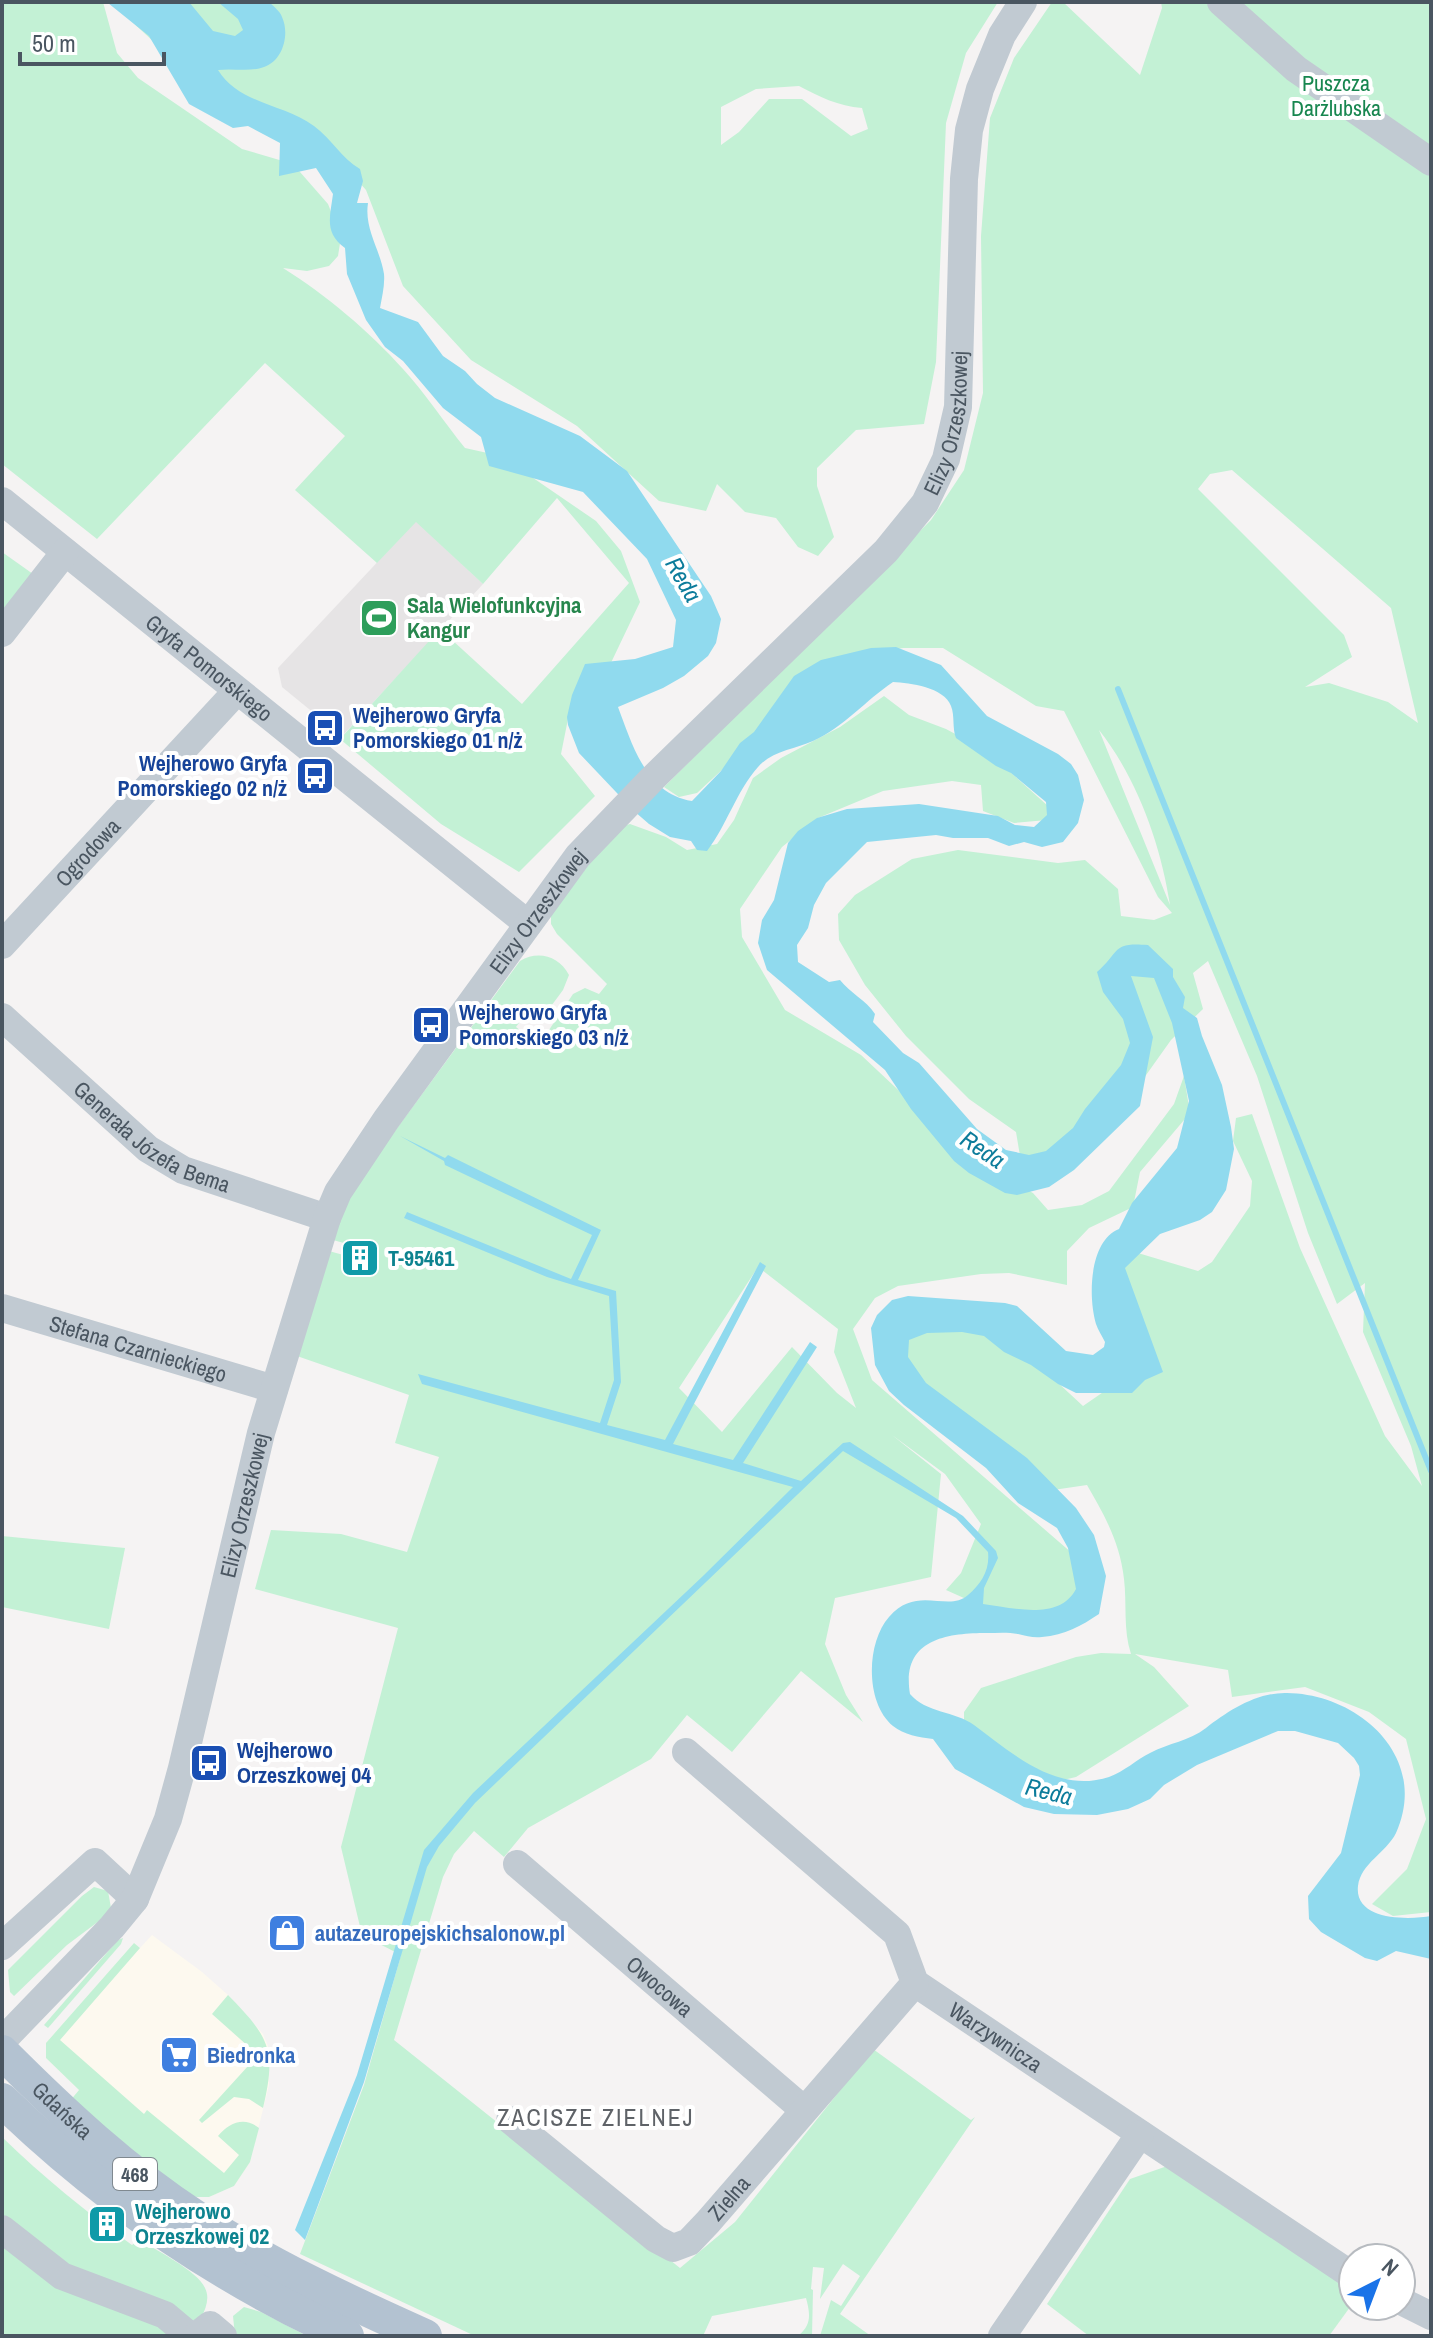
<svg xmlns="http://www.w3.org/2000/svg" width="1433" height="2338" viewBox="0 0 1433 2338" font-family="'Archivo Narrow',sans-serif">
<rect width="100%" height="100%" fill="#f5f3f3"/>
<path fill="#fdf9ef" d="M152,1935L202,1972L228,1995L263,2034L268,2046L269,2085L250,2162L234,2186L209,2197H197L69,2102L79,2090L46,2058V2043L134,1943L140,1948Z"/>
<path fill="#e6e4e5" d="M416,521L483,584L342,736L282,687L278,668Z"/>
<g fill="#c3f1d5" fill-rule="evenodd">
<path d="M2,2H103L117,53L138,78L242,149L293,164L328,204L341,237L338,256L329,266L307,271L283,268C326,295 369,331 403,369C425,393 444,422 465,448L501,456L596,521L621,551L640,602L608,669L572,699L561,754L595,796L519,872L441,824L340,739L440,629L522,704L629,583L557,498L483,584L416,522L377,563L295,490L345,436L265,363L97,539L2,464Z"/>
<path d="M124,2H998L966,53L946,123L936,362L924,424L856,430L817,468V486L834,537L818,556L798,547L776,518L745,512L717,484L706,511L659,501L577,426L471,360L403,286L366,190L326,145L197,82L128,18ZM799,86C820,97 838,106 862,108L868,129L851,136L802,99H769L739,132L721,145V107L756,89Z"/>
<path d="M1052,2H1063L1140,75L1162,8L1161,2H1431V1912L1393,1916L1372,1904L1407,1869L1426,1819L1406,1739L1369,1712L1305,1687L1232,1697L1228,1670L1135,1654L1154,1667L1189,1706L1076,1777L1050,1783L964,1723V1712L981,1688L1076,1657L1101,1653L1131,1654C1123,1630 1127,1603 1124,1579C1120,1543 1105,1516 1087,1485L1053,1490L893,1358L906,1322L974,1305L1083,1406L1112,1386L1102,1285L1128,1250L1198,1271L1212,1262L1250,1206L1252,1181L1233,1141L1236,1118L1252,1114L1300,1248L1385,1436L1422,1486L1411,1446L1363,1332L1365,1283L1337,1304L1308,1233L1257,1076L1208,961L1193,973L1203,1009L1171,1040L1139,1085L1048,1173L1020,1156L1016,1132L969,1099L906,1036L865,985L839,940L838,914L855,895L912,859L958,850L1058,863L1085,860L1118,889L1121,916L1154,920L1172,913L1158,897L1064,711L1036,706L943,648H903L854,656L780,716L697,793L679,797L664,787L931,520L964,470L983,393L981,236L990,118L1014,58ZM1232,470L1391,608L1418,723L1388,702L1329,683L1305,687L1352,657L1344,635L1198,489L1210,474ZM1099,730C1137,778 1161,845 1170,905Z"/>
<path d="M2,552L33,574L2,617Z"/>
<path d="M884,696L909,715L946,729L987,751L1048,806L1047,820L1014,823L983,811L981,785L952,781L883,791L818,818L782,847L740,909L742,937L785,1010L861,1055L977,1164L1033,1193L1048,1210L1082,1205L1109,1191L1174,1104L1184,1076L1190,1113L1140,1172L1133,1207L1089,1228L1067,1251V1285L1009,1273L981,1274L898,1286L875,1298L853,1329L872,1380L1073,1554L1083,1611H993L946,1590L961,1573L981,1524L945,1474L892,1435L941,1474L931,1577L835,1598L825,1644L846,1695L863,1722L801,1671L732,1752L687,1715L651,1759L528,1828L504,1857L474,1831L454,1854L443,1877L394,2040L680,2268L735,2222L873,2049L971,2120L975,2117L840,2314L871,2336H820L831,2300L841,2306L860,2276L843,2264L820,2299L824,2268L813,2267L811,2289L813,2290L812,2336L799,2335C812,2324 810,2313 806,2298L712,2316L703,2336H475L300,2254L364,2085L401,1955L362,1935L341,1847L398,1628L255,1589L271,1530L341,1534L407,1552L439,1457L395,1443L409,1395L297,1356L329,1251L347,1256L344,1270L369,1276L376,1252L333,1240L353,1188L520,961C538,950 559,956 569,975L563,990L546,1013L533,1004L516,1027L539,1045L573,994L585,988L599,994L607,984L557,934L551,924V915L616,828L630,824L666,837L687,850L717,844L734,820L753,778L781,758L840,727ZM758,1267L838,1329L834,1352L856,1408L837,1393L792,1347L722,1432L679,1388Z"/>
<path d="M2,1536L125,1548L109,1629L2,1607Z"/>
<path d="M94,1887L108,1891L111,1908L103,1918L67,1945L14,1996L10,1992L8,1970L82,1896Z"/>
<path d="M123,1938L121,1944L48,2028L44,2025L118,1940Z"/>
<path d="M134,1943L140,1948L60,2040L144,2114L147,2110L224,2173L239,2155L218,2136C229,2123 244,2116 259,2128L250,2162L234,2186L209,2197H197L184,2194L69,2102L79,2090L46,2058V2043Z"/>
<path d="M228,1995C269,2037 277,2049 263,2108L249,2099L234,2097L202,2123L199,2120L258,2055L212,2014Z"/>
<path d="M2,2137C42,2176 86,2212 132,2245L139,2239C155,2250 198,2271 205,2288C210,2298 206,2308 201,2318L192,2321L97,2284L2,2219Z"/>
<path d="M1176,2163L1353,2284V2303L1329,2336H1089L1047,2304L1130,2179Z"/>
<path d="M2,2237L165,2321L175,2336H2Z"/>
<path d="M244,2307L261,2312L307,2336H235L233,2316Z"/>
</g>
<path fill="#90daee" d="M189,2L213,31L235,36L243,30L238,19L218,2H269C274,7 280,11 282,17C290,34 283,61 264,67C251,72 232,68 218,70C239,104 284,104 314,126C332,139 341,158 360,169L363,181L357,203H368C364,229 380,249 384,274C385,285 382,297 380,308L418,322L443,356L465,371L477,384L495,398L580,436L627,471L711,596L721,619L716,643L708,656L684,676L663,688L618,707C632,744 646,794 692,801L721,771L740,743L754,732L794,676L821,660L871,648L896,647L941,665L987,716L1058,754L1071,764L1078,775L1084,800L1078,823L1063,842L1042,847L1024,842L1009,846L988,838H953L936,835L867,842L826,883L814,905L808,928L797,945L798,962L829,982L840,980C850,993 866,1000 875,1014L873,1022L903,1053L919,1063L977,1129L1006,1150L1029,1155L1046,1151L1073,1128L1085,1109L1121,1065L1130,1043L1123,1019L1103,992L1097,972C1121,951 1111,942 1148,945L1173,969V977L1185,997L1183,1008L1197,1018L1202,1036L1222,1085L1231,1127L1234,1149L1226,1190L1212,1212L1200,1220L1160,1234L1125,1268L1163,1372L1145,1380L1132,1393H1076L1058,1384L1031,1365L1004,1352L984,1336L962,1332L927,1333L909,1340L908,1357L926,1383L1027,1458L1076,1508L1094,1535L1106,1576L1099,1614C1081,1626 1065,1635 1042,1637C1033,1638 1027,1636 1018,1634C1008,1632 997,1633 987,1633C945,1633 901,1640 910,1694C926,1713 955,1711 974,1725C1013,1754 1057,1794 1109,1777C1125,1771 1136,1760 1150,1753C1169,1743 1189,1741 1206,1728C1228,1711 1257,1692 1287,1693C1359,1694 1430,1757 1396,1833C1386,1853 1361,1863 1358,1886C1354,1921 1409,1920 1431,1916V1959L1396,1951L1377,1961L1365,1958L1321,1932L1309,1919L1308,1896L1341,1853L1360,1775L1359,1766L1354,1758L1338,1743L1295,1731H1278L1197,1765L1164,1785L1150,1799L1128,1809L1097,1815L1054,1814L1024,1807L955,1769L933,1739C919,1737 904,1735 893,1726C865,1703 866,1643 889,1617C917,1584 948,1613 968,1595C981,1584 990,1570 988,1552L956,1518L843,1451L475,1803L439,1846L427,1867L364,2082L305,2240L295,2230L357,2075L424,1850L473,1793L703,1576L793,1487L422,1384L418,1374L600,1423L614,1380L609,1296L547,1277L404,1218L407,1212L571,1279L592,1235L445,1165L444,1161L400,1136L445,1158L448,1155L601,1230L578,1280L616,1291L621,1382L607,1425L665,1440L760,1262L766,1266L673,1444L733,1460L810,1342L817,1347L743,1463L801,1481L843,1443L850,1442L963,1516L996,1551L998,1558L984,1588L983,1604C1014,1608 1059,1621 1076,1589L1068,1548L1057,1528L1018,1503L986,1468L904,1405L889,1391L875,1365L871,1328L877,1315L892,1300L908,1296L1005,1303L1017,1306L1066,1351L1093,1355L1104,1347L1105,1342C1102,1336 1098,1330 1096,1324C1088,1297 1089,1241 1119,1229L1132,1203L1177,1148L1189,1101L1172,1023L1154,978L1131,976L1153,1037L1140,1106L1074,1170L1049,1187L1017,1195L1005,1193L969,1173L954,1161L911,1109L885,1070L767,970L758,943L762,920L774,900L788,843L798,831L817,818L847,809L919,804L998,816L1015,825L1034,827L1047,815L1046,802L1011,773L996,766L956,738C952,728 955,716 951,706C944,687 910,683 893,682C866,700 844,727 813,741C795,749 772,751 758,767C736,792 727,825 707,851L697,850L691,841L670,837L649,824L634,811L579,753L568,725L567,717L572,695L585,664L635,659L673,647L676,620L647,559L583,492L489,466L481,437L443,408L403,361L385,347L366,320L347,274L345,248C324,233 330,217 333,194L316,168L279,176L280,143L248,126L233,128L189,104L149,36L108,3Z"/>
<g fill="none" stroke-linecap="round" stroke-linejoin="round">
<path stroke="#90daee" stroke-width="6" d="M1118,689L1431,1471"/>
<g stroke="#c1cad2" stroke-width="28">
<path d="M1221,2L1296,69L1431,162"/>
<path id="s1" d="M2,501L528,924"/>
<path d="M2,633L65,552"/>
<path id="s2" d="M2,945L237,691"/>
<path id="s3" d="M2,1017L148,1149L183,1170L327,1218"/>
<path id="s4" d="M2,1308L274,1389"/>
<path id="s5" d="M686,1752L897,1934L915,1983L1353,2276"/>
<path id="s6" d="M517,1864L804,2110"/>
<path d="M2,1946L95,1862L135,1899"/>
<path id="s7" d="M2,2041L112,1927L135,1899L168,1819L182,1768L261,1433L327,1218L338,1192L386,1120L578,856L653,778L886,551L925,503L946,459L958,407L964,179L969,130L980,89L1002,35L1023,2"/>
<path id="s8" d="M510,2120L656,2239L673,2248L689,2242L708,2222L915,1983"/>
<path d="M2,2229L62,2276L165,2315L190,2336"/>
<path d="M1401,2301L1431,2316"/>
<path d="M196,2336L210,2325L223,2336"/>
<path d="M1002,2336L1140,2134"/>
</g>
<g stroke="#b3c2d1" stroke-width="34">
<path id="s9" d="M2,2052C63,2113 125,2171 197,2218C269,2265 347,2301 425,2336"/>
<path d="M2,2100C104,2199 218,2277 347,2336"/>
</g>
</g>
<defs>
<symbol id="stadium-square" viewBox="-11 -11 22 22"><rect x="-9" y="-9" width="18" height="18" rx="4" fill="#2e9e5b" stroke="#fff"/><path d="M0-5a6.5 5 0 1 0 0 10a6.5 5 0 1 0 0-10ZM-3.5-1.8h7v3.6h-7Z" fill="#fff"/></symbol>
<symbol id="bus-square" viewBox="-11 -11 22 22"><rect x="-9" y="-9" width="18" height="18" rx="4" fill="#1a4fb4" stroke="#fff"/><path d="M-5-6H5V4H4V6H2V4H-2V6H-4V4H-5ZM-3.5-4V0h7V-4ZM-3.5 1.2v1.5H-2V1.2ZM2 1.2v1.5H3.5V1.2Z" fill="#fff"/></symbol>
<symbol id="building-square" viewBox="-11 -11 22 22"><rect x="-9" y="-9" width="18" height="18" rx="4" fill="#0f9aa8" stroke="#fff"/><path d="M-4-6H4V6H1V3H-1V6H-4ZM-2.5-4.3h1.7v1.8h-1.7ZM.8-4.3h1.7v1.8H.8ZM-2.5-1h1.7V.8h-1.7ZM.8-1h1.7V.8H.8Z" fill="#fff"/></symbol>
<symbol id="shop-square" viewBox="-11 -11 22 22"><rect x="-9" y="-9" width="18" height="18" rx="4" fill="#3f7fe0" stroke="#fff"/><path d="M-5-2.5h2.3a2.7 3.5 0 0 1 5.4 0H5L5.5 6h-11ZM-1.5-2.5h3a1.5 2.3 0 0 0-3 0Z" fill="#fff"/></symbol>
<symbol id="supermarket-square" viewBox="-11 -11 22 22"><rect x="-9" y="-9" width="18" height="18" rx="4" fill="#3f7fe0" stroke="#fff"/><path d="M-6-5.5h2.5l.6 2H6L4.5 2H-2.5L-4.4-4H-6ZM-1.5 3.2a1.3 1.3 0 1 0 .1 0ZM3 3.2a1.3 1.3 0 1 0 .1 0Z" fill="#fff"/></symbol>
</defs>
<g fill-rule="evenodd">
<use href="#stadium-square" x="357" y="596" width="44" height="44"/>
<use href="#bus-square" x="303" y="706" width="44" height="44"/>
<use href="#bus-square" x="293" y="754" width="44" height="44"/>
<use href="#bus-square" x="409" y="1003" width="44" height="44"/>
<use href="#building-square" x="338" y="1236" width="44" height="44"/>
<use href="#bus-square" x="187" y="1741" width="44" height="44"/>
<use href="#shop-square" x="265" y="1911" width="44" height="44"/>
<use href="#supermarket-square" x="157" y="2033" width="44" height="44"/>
<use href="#building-square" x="85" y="2202" width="44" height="44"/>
</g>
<g text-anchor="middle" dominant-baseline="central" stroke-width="8" stroke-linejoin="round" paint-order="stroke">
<rect fill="#fff" stroke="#808990" stroke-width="2" x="113" y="2158" width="44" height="32" rx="6"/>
<g font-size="20" font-weight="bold" fill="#4a5661">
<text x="135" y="2174">468</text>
</g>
<g font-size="22" fill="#17864f" stroke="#fff">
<text x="1336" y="83">Puszcza<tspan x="1336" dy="25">Darżlubska</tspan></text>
</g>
<g font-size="22" fill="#4a5661" stroke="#fff">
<text stroke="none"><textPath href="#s7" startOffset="1924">Elizy Orzeszkowej</textPath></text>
<text stroke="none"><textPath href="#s1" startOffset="266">Gryfa Pomorskiego</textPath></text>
<text stroke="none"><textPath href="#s2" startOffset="126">Ogrodowa</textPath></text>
<text stroke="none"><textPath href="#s7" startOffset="1276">Elizy Orzeszkowej</textPath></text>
<text stroke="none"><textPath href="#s3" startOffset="194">Generała Józefa Bema</textPath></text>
<text stroke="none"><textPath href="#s4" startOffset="142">Stefana Czarnieckiego</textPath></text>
<text stroke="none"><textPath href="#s7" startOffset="604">Elizy Orzeszkowej</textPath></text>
<text stroke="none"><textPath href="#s6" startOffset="188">Owocowa</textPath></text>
<text stroke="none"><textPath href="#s5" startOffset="428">Warzywnicza</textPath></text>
<text stroke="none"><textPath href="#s9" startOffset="84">Gdańska</textPath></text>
<text stroke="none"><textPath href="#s8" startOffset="284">Zielna</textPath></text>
</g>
<g font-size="22" font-weight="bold" fill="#27864d" stroke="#fff" text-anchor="start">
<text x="407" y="605">Sala Wielofunkcyjna<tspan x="407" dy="25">Kangur</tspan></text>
</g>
<g font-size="22" font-weight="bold" fill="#164399" stroke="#fff" text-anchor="start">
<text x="353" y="715">Wejherowo Gryfa<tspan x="353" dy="25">Pomorskiego 01 n/ż</tspan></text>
<text x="287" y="763" text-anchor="end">Wejherowo Gryfa<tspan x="287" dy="25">Pomorskiego 02 n/ż</tspan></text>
<text x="459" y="1012">Wejherowo Gryfa<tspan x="459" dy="25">Pomorskiego 03 n/ż</tspan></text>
<text x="237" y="1750">Wejherowo<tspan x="237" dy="25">Orzeszkowej 04</tspan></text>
</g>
<g font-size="22" font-weight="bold" fill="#0d838f" stroke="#fff" text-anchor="start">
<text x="388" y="1258">T-95461</text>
<text x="135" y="2211">Wejherowo<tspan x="135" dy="25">Orzeszkowej 02</tspan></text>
</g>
<g font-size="22" font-weight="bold" fill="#366cbe" stroke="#fff" text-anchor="start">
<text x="315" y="1933">autazeuropejskichsalonow.pl</text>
<text x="207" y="2055">Biedronka</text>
</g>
<g font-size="24" font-style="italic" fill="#0c7c9b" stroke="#fff">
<text transform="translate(684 579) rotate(60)">Reda</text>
<text transform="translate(983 1149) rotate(34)">Reda</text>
<text transform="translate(1049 1791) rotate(14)">Reda</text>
</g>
<g font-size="24" letter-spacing="2" fill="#5f6368" stroke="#fff">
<text x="596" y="2117">ZACISZE ZIELNEJ</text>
</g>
</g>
<rect width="1433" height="2338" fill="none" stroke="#4a5661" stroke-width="8"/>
<g transform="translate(1377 2282) rotate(42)"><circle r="38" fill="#ffffff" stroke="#b7bbc0" stroke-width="2"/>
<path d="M0-6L14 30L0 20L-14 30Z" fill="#1a73e8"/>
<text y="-12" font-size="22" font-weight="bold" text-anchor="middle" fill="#4a5661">N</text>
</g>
<path d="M20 52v12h144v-12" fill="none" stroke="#4a5661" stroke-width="4"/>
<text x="32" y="52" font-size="24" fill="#4a5661" stroke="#ffffff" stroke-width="6" paint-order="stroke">50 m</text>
</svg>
